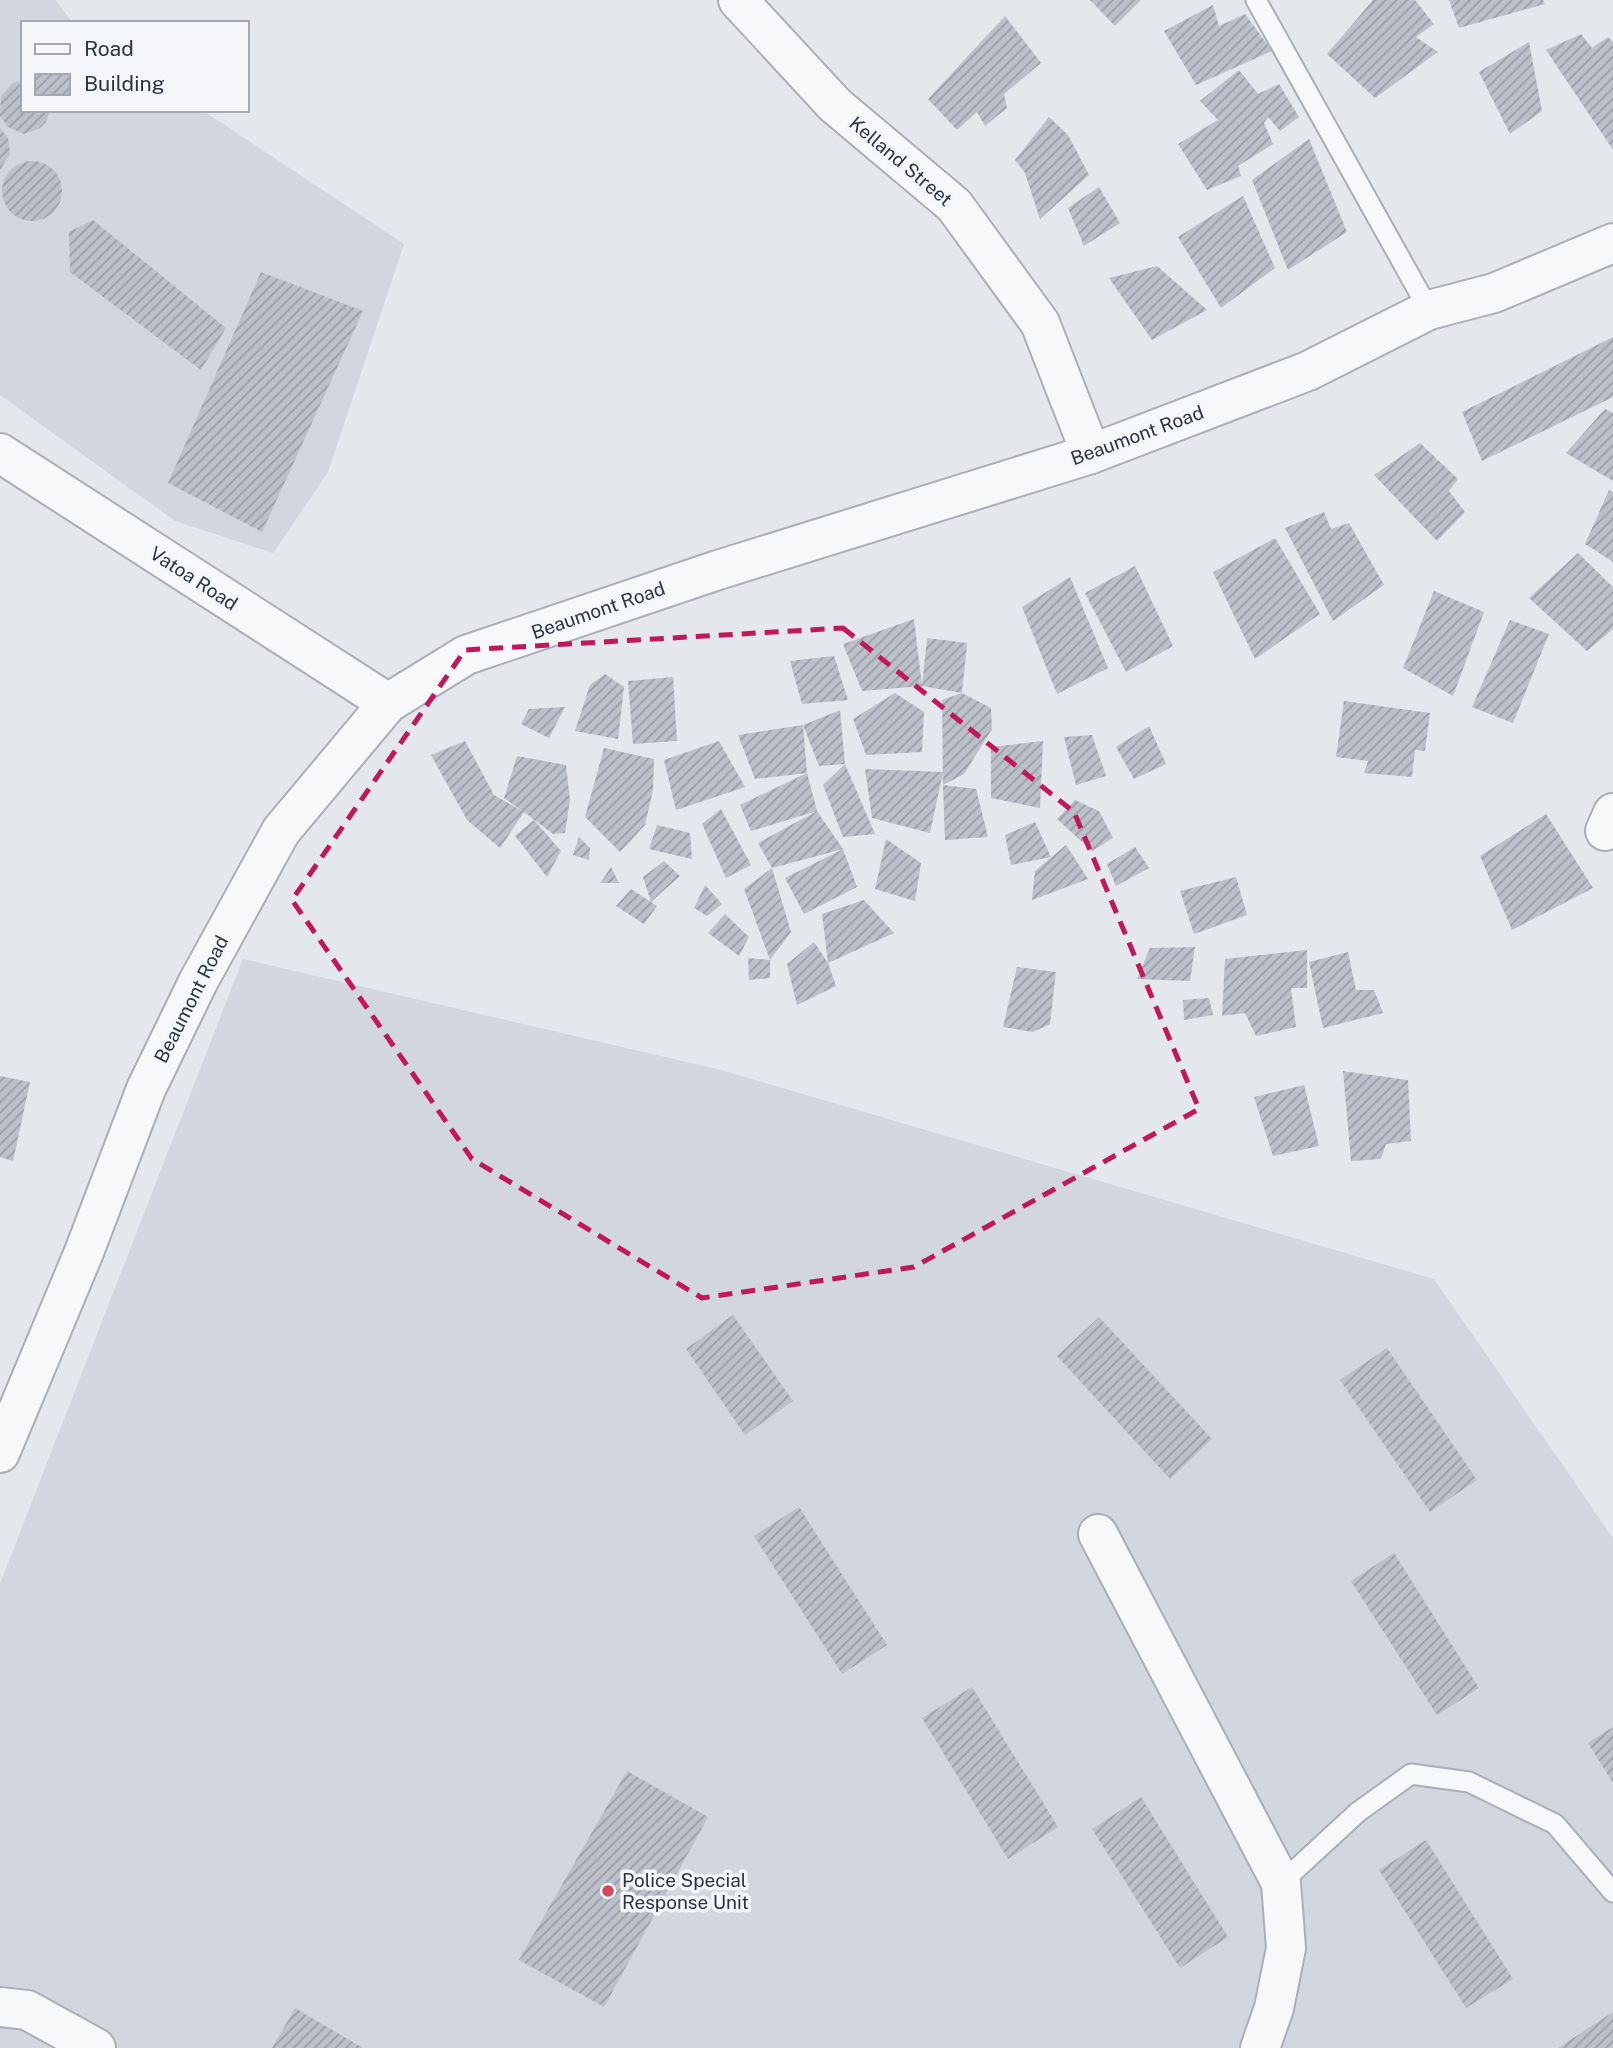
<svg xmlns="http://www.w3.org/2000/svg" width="1613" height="2048" viewBox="0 0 1613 2048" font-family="'Public Sans',sans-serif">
<defs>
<pattern id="building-hatch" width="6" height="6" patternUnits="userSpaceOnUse" patternTransform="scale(1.75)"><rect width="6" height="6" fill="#bbc0ca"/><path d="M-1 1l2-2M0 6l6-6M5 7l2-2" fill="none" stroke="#989da6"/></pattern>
</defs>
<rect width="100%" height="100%" fill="#e4e7ec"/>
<g fill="#d2d6de">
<path d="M0,0H55L73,23H23V110H202L404,244L328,472L273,553L175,521L0,395Z"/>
<path d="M243,959L721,1070L1434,1279L1613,1538V2048H0V1584Z"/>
</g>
<g fill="url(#building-hatch)">
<path d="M1090,0H1141L1115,26Z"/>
<path d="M1373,0H1415L1434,24L1416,37L1438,52L1375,98L1327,54Z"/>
<path d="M1449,0H1543L1545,4L1459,28Z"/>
<path d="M1213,5L1219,26L1245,14L1272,51L1196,85L1164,31Z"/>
<path d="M1005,16L1041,63L1004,94L1007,108L985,126L977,112L957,130L928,99Z"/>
<path d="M1581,34L1592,48L1608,37L1613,42V150L1546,50Z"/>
<path d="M1529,42L1542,111L1510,134L1479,72Z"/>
<path d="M1239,70L1258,94L1279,84L1299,117L1280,131L1268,117L1264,123L1273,144L1238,166L1241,176L1207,190L1178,144L1218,120L1200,101Z"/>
<path d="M23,80V110H50L46,122L40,128L24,134L8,127L0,116L1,96L13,83Z"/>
<path d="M1049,117L1068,135L1089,175L1040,219L1025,173L1015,160Z"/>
<path d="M0,128L8,138L10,154L0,170Z"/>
<path d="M1309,139L1347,232L1288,270L1252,180Z"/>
<circle cx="32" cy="191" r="30"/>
<path d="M1099,187L1120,223L1084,246L1068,208Z"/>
<path d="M1243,196L1275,268L1221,308L1178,237Z"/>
<path d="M93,220L226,328L201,370L70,272L69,232Z"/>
<path d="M1157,266L1207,310L1152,340L1109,278Z"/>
<path d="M261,272L363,311L262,532L168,483Z"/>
<path d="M1613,337V397L1482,461L1462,412Z"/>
<path d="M1605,409L1613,413V481L1566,453Z"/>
<path d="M1420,443L1458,479L1449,491L1465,512L1437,541L1374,475Z"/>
<path d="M1609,490L1613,492V562L1585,544Z"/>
<path d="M1324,512L1331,529L1349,523L1384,585L1333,621L1285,528Z"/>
<path d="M1275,538L1320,614L1255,659L1213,572Z"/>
<path d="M1578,553L1613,587V629L1587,651L1529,598Z"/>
<path d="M1135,566L1173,646L1126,672L1085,593Z"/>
<path d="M1070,577L1108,668L1057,694L1022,607Z"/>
<path d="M1434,591L1484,612L1453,696L1403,668Z"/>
<path d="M914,619L922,686L862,691L843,644Z"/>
<path d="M1510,620L1549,634L1513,723L1472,707Z"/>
<path d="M927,638L967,643L962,693L922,686Z"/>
<path d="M834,656L848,700L802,704L790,661Z"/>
<path d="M605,674L624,687L618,739L575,731L590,685Z"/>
<path d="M673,677L677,741L633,744L628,681Z"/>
<path d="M895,693L924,712L922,752L866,755L853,719Z"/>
<path d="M962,693L991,708L992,729L964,774L943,785L942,700Z"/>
<path d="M1344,701L1430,713L1425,751L1415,750L1412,777L1364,773L1368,761L1336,757Z"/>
<path d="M565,707L549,738L521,724L529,709Z"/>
<path d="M840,710L845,764L875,834L843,837L823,785L845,764L819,766L803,725L807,773L755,779L738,735L803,725Z"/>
<path d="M1149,726L1166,764L1134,779L1116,747Z"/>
<path d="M1092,735L1106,776L1076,785L1064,737Z"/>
<path d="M465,741L494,795L524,812L504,798L517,756L566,765L570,800L565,833L553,834L524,812L500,848L467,820L431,755Z"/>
<path d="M719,741L745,787L676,810L664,760Z"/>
<path d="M1043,741L1040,808L991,798V747Z"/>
<path d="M604,748L654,759L653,790L645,825L620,852L585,817Z"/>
<path d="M865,769L943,772L930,833L872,818Z"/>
<path d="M807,773L817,811L751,831L740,805Z"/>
<path d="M943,785L976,789L988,837L945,840Z"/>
<path d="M1075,800L1099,811L1113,838L1092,851L1057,819Z"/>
<path d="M721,809L751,865L726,878L702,824Z"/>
<path d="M817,811L843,849L857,887L804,914L785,878L843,849L772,868L758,843Z"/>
<path d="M1546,814L1593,888L1512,930L1480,856Z"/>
<path d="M534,820L561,851L547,877L515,836Z"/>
<path d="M1035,822L1051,857L1011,865L1005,835Z"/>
<path d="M657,825L690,833L692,859L649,849Z"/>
<path d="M579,837L590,848L589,860L573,855Z"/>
<path d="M886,839L921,863L915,901L875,889Z"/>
<path d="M1066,845L1088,879L1032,900L1035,871Z"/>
<path d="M1135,847L1149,868L1116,886L1107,864Z"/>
<path d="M664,861L680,876L651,902L643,877Z"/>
<path d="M611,867L619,883H600Z"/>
<path d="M772,868L791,932L770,960V978L749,980L748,958L770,960L744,889Z"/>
<path d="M1236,877L1247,915L1194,934L1180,891Z"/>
<path d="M705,885L722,904L707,916L694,908Z"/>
<path d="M631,889L657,906L644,924L616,906Z"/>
<path d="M864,900L894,933L828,963L836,986L797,1005L787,964L814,942L828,963L822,914Z"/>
<path d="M725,914L749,937L739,956L708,933Z"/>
<path d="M1195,947L1190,981L1137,979L1150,948Z"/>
<path d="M1307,950V988H1291L1296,1027L1256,1036L1245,1013L1222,1016L1225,959Z"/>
<path d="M1348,952L1356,990H1374L1383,1013L1323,1028L1309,962Z"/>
<path d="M1017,967L1056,972L1050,1024L1033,1032L1003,1027Z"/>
<path d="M1209,998L1213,1015L1184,1020L1183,1000Z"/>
<path d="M1343,1071L1408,1080L1411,1141L1386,1144L1381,1159L1351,1161Z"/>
<path d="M0,1076L30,1082L13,1161L0,1157Z"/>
<path d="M1304,1085L1319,1146L1273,1156L1254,1097Z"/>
<path d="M733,1315L793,1401L745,1435L686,1349Z"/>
<path d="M1099,1317L1212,1439L1170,1479L1057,1356Z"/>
<path d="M1387,1348L1477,1480L1430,1512L1340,1380Z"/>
<path d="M799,1507L887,1645L842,1674L754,1536Z"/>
<path d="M1394,1553L1479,1688L1437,1715L1351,1581Z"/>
<path d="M972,1687L1058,1827L1008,1859L922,1718Z"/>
<path d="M1613,1727V1783L1588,1743Z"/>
<path d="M627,1771L708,1817L604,2007L519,1960Z"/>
<path d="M1141,1797L1228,1937L1180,1968L1092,1829Z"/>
<path d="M1426,1840L1513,1979L1466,2008L1379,1870Z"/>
<path d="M295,2008L363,2048H272Z"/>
<path d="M1613,2012V2048H1558Z"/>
</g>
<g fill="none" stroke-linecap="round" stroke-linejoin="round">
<defs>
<g id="service">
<path d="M1256,0L1429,310"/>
<path d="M1281,1883L1358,1812L1411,1774L1469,1782L1555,1824L1613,1892"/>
</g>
<g id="minor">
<path d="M738,0L835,105L954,205L1040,323L1091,454"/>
<path d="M0,453L388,703"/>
<path d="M1605,831L1613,813"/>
<path d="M0,1453L84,1252L146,1089L198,982L281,831L388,703L466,655L718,570L1091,454L1308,371L1429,310L1494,293L1613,243"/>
<path d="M1098,1534L1281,1883L1286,1948L1274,2008L1260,2048"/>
<path d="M0,2007L27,2010L96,2048"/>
</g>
</defs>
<use href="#service" stroke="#a9aeb7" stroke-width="23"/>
<use href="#minor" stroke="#a9aeb7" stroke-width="42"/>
<use href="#service" stroke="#f7f8fa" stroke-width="19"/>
<use href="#minor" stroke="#f7f8fa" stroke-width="38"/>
</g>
<path fill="none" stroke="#c2185b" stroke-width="5" stroke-dasharray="14 9" stroke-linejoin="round" d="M843,628L1074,812L1199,1109L914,1267L702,1298L472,1159L292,900L465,650Z"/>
<circle fill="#d1495b" stroke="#f4f6f9" stroke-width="2.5" cx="608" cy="1891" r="7"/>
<g text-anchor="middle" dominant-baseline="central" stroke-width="7" stroke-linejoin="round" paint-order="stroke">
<g font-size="19" fill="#2b3445" stroke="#f4f6f9">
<text transform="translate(901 161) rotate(40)">Kelland Street</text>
<text transform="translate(1137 435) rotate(-20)">Beaumont Road</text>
<text transform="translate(194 578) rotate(33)">Vatoa Road</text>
<text transform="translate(598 610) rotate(-19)">Beaumont Road</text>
<text transform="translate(191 999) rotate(-63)">Beaumont Road</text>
</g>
<g font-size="19" fill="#2b3445" stroke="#f4f6f9" text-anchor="start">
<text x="622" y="1880">Police Special<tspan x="622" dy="22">Response Unit</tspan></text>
</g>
</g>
<rect x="21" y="21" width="228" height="91" fill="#f4f6f9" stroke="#a4a8b1" stroke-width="2"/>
<rect x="35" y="44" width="35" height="10" fill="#f7f8fa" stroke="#a4a8b1" stroke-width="2"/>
<text x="84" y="56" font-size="21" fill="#2b3445">Road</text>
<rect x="35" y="74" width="35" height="21" fill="url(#building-hatch)" stroke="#a4a8b1" stroke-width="2"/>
<text x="84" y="91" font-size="21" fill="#2b3445">Building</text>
</svg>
